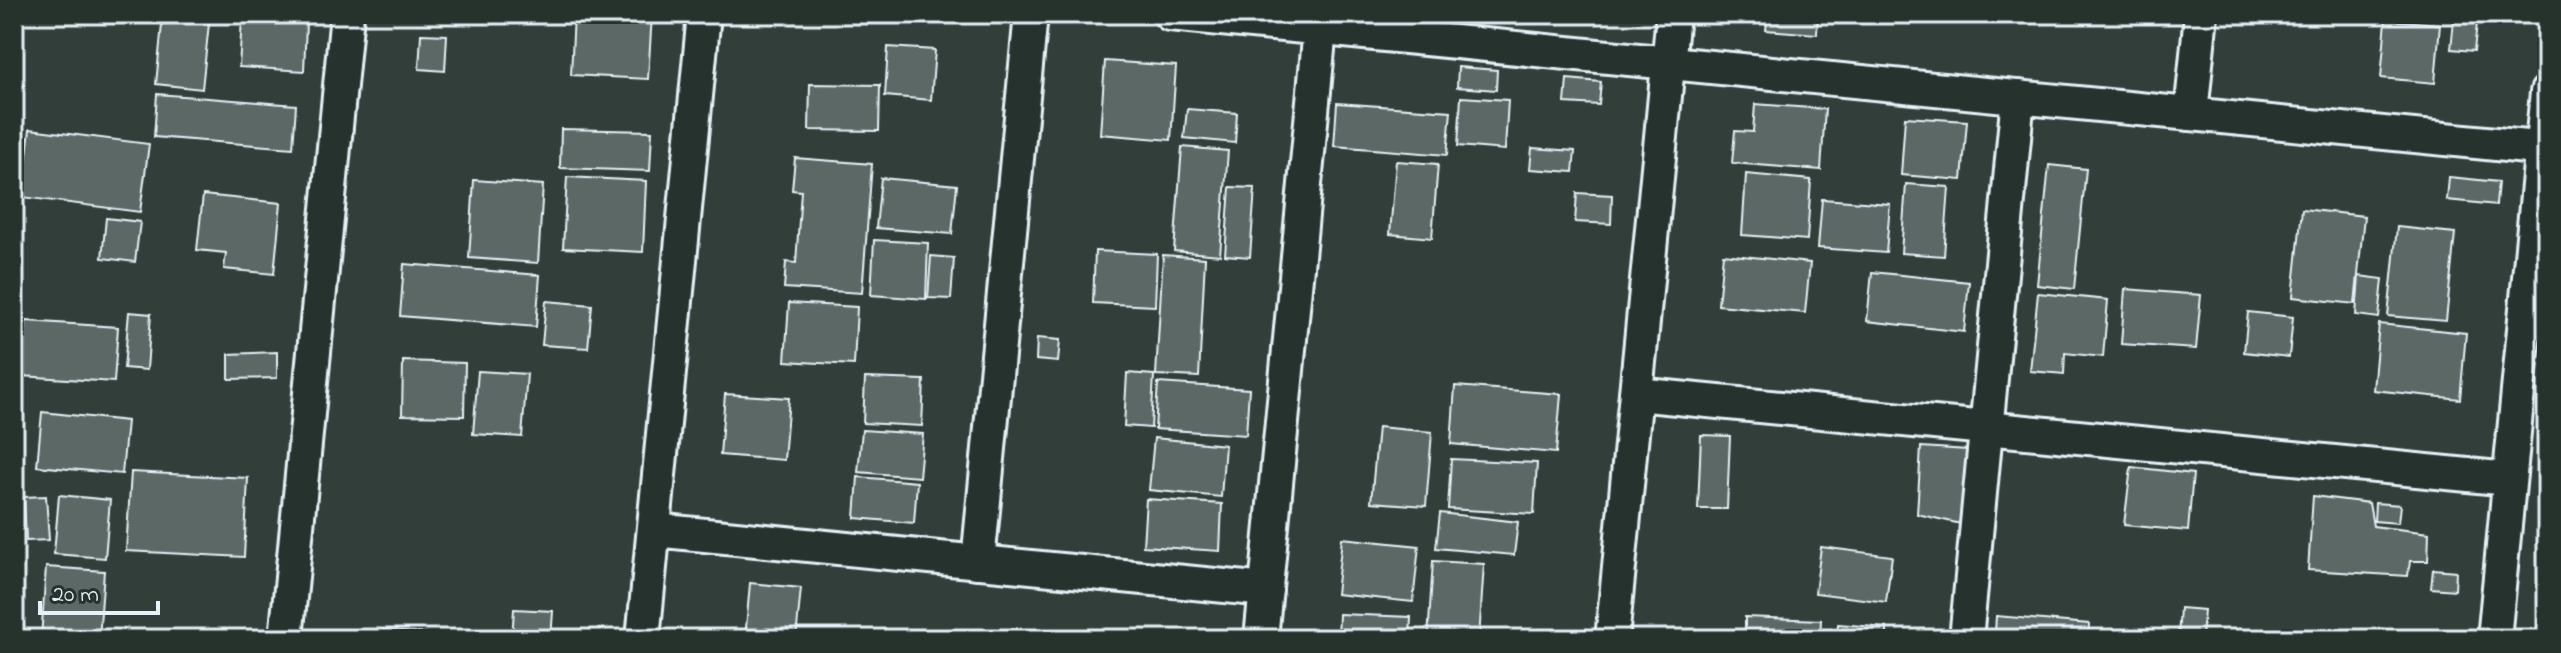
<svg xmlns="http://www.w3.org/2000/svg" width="2561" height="653" viewBox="0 0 2561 653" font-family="'Indie Flower',sans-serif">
<rect width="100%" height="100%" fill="#323e39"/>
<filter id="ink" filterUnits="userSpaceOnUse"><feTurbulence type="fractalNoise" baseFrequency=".0125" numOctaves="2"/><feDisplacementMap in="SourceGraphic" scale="16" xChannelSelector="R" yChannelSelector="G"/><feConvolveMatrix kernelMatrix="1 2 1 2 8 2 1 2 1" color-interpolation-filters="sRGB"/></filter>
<g filter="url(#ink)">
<g fill="#5c6865" stroke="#e8f1f8" stroke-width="2">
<path d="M163,14H210L202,89L156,84Z"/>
<path d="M574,14H652L648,79L571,75Z"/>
<path d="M1768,14H1818L1817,34L1766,30Z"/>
<path d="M242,19L306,23L304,71L239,67Z"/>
<path d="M2386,20L2440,24L2435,83L2381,78Z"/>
<path d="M2454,20L2477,23L2474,51L2451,49Z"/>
<path d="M421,34L447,35L445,71L419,69Z"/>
<path d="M888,47L935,50L931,100L885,96Z"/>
<path d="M1105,61L1176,66L1171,140L1100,134Z"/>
<path d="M1458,67L1497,70L1496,90L1457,87Z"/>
<path d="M1567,79L1601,82L1599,105L1565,103Z"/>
<path d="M810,84L880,85L879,131L809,130Z"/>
<path d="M157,94L296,105L293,148L154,137Z"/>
<path d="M1461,97L1508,100L1505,150L1458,146Z"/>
<path d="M1337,103L1451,111L1447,155L1334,146Z"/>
<path d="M1755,104L1825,109L1821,170L1732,163L1735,131L1753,132Z"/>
<path d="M1187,109L1237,113L1235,143L1184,138Z"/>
<path d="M1905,117L1967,121L1962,180L1901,175Z"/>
<path d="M30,129L149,144L140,212L22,197Z"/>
<path d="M561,129L652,131L650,171L560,168Z"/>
<path d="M1182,147L1228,151L1220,255L1174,251Z"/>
<path d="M1532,148L1575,151L1573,172L1530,169Z"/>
<path d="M795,158L872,164L862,293L784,288L786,262L796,263L801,191L792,190Z"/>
<path d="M1396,161L1438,164L1432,238L1390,234Z"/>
<path d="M2049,165L2086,169L2074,289L2037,285Z"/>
<path d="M1746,174L1811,180L1807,240L1742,235Z"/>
<path d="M567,177L646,181L643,252L563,248Z"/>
<path d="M2449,177L2498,182L2496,205L2447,200Z"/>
<path d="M881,178L957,185L952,234L876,228Z"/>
<path d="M474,180L543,185L538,263L469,258Z"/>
<path d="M1906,184L1949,187L1944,256L1901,253Z"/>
<path d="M1230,187L1255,188L1250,257L1225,255Z"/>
<path d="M1577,193L1612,195L1611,224L1575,222Z"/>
<path d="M203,195L281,203L274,274L224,269L226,253L197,250Z"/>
<path d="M1822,199L1890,204L1886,253L1818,248Z"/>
<path d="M2302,209L2364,216L2355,304L2293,297Z"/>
<path d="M106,218L140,222L135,262L102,258Z"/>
<path d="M2397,227L2455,233L2446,321L2388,316Z"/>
<path d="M874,240L928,243L926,299L871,295Z"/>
<path d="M1095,251L1157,254L1155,306L1093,303Z"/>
<path d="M1723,254L1810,263L1805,313L1718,305Z"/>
<path d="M1163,255L1205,258L1199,377L1156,375Z"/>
<path d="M931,256L954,258L951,299L928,298Z"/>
<path d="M404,264L540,275L536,327L400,316Z"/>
<path d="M1872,272L1969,282L1964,332L1867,321Z"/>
<path d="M2359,276L2383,279L2379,318L2356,315Z"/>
<path d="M2125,289L2201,295L2196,349L2121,344Z"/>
<path d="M2038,293L2108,300L2103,357L2065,353L2064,374L2030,371Z"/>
<path d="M546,301L592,305L588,348L542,345Z"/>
<path d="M789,303L857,307L854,365L785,361Z"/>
<path d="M129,312L151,314L147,370L124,368Z"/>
<path d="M2248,312L2293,317L2289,357L2244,352Z"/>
<path d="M26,321L118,327L114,382L21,376Z"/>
<path d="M2379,324L2466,333L2460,399L2373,390Z"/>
<path d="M1037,338L1060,340L1058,362L1036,360Z"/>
<path d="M277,352V378L229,379V354Z"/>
<path d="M403,361L465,363L464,416L402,415Z"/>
<path d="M478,371L527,374L522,437L473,434Z"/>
<path d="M1127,373L1154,375L1151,428L1124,426Z"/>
<path d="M865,378L924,380L922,426L863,423Z"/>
<path d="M1158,383L1249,389L1246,435L1155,429Z"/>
<path d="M1455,386L1561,394L1556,453L1451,444Z"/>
<path d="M725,394L789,398L784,460L720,455Z"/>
<path d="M42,412L127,421L122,474L37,466Z"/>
<path d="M1378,427L1432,432L1426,506L1371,502Z"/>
<path d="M862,430L923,434L919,477L858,472Z"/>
<path d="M1701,435L1730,436L1727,509H1698Z"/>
<path d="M1154,438L1225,445L1221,497L1149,490Z"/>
<path d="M1921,447L1968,450L1961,524L1917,514Z"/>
<path d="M1451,459L1537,463L1534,514L1448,509Z"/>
<path d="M2131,467L2193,474L2188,531L2124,525Z"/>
<path d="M131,472L248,478L244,557L126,551Z"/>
<path d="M858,477L917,482L914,523L855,518Z"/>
<path d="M59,495L110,500L105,558L54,554Z"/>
<path d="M46,496L49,540L26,541L24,497Z"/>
<path d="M2313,496L2369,503L2373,526L2429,533L2428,561H2410L2408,576L2308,570Z"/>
<path d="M1146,499L1222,504L1220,551L1143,546Z"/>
<path d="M2375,503L2400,505L2398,523L2374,521Z"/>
<path d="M1440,513L1518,522L1514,555L1436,548Z"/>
<path d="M1342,538L1419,546L1413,602L1336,594Z"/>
<path d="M1821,547L1892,556L1886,602L1815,593Z"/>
<path d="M1433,561L1484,564L1479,639H1428Z"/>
<path d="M46,567L104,571L99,639H41Z"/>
<path d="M2433,569L2456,571L2455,590L2431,588Z"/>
<path d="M750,583L801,588L796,639H745Z"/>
<path d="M2180,608L2204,610L2202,639H2178Z"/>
<path d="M514,609L553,611L551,639H512Z"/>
<path d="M1339,614L1411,617L1410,639H1338Z"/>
<path d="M1996,616L2089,624L2088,639H2042L1995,633Z"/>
<path d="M1745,617L1821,620L1820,639H1745Z"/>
<path d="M1838,624L1887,628V639H1837Z"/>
<path d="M383,630L427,634V639H382Z"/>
<path d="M357,632L376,633L375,639H357Z"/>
</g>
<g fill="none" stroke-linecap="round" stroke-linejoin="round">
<defs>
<g id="street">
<path d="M1170,14L2547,149"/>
<path d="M2191,114L2201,14"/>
<path d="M1636,394L2509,479"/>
<path d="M654,530L1266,590"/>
<path d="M978,562L1031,14"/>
<path d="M286,639L347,14"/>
<path d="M643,639L704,14"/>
<path d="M1261,639L1320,29"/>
<path d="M1612,639L1673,14"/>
<path d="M1966,639L2018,97"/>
<path d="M2494,639L2547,92"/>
</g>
</defs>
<use href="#street" stroke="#e8f1f8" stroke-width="38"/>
<use href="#street" stroke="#26332d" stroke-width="32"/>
</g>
</g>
<rect width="2561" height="653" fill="none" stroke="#26332d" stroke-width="48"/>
<rect x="24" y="24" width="2513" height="605" fill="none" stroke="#e8f1f8" stroke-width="3" filter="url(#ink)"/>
<path d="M40 601v12h118v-12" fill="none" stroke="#e8f1f8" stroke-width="4"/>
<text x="52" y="601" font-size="24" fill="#e8f1f8" stroke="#26332d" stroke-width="6" paint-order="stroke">20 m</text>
</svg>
